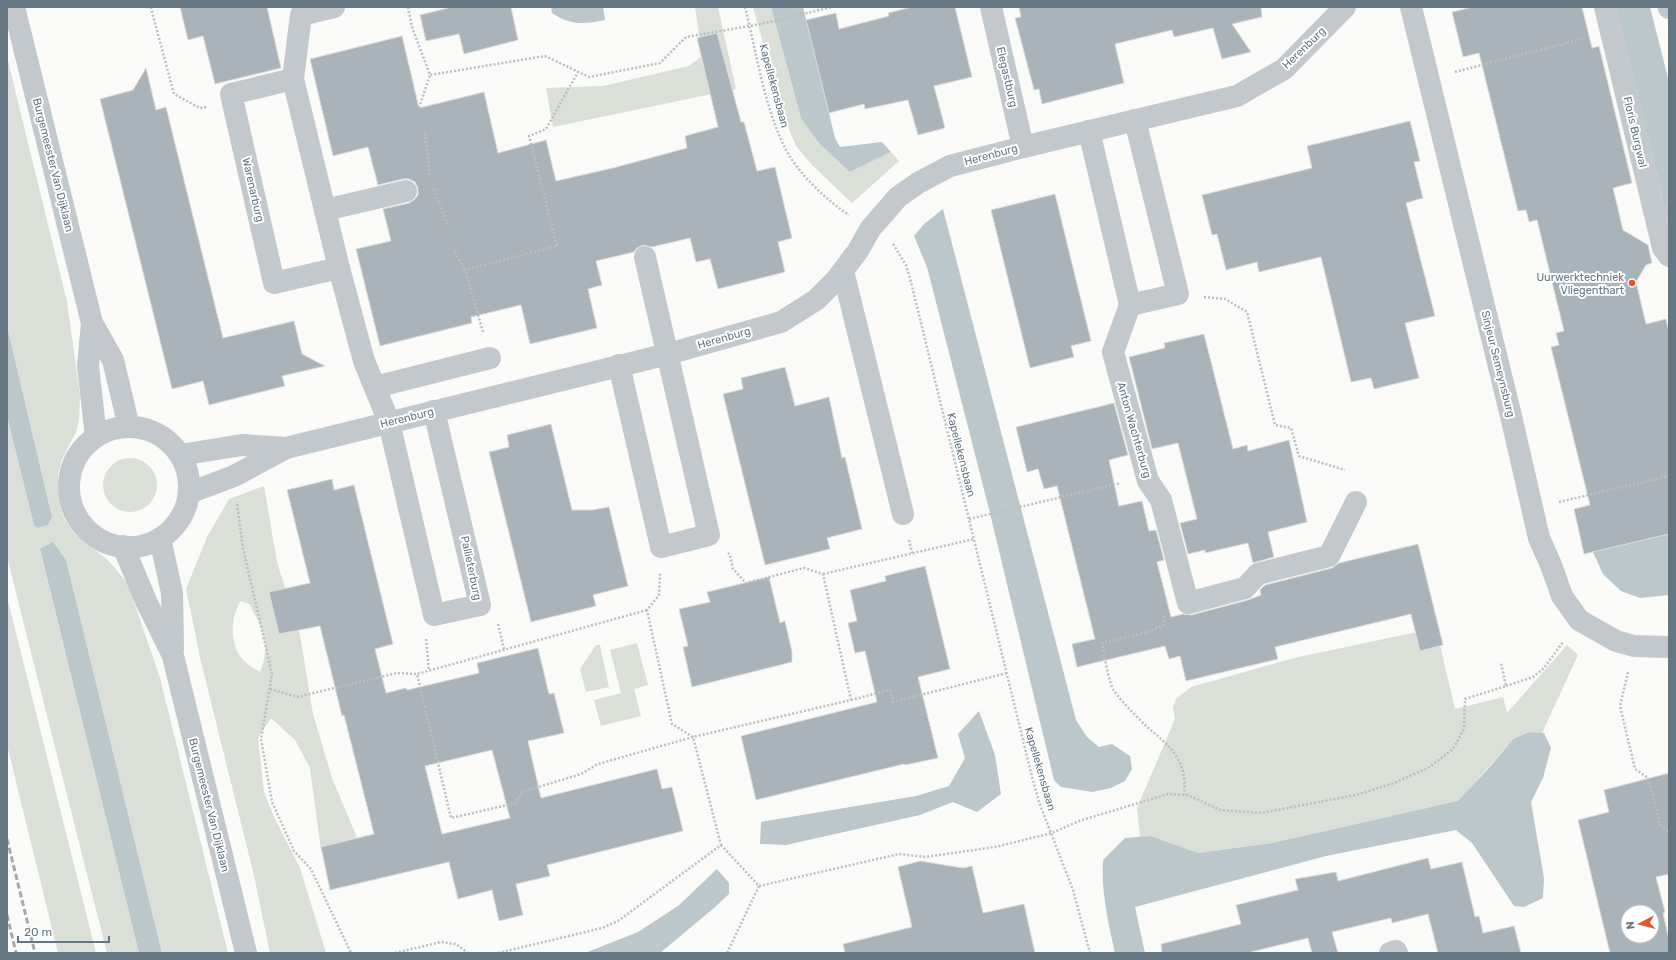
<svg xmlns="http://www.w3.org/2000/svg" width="1676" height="960" viewBox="0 0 1676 960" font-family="Rubik,sans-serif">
<rect width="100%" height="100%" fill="#fafaf8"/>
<g fill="#dadfd7" fill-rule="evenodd">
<path d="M695,7H718L736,89L553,127L546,88L603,86L689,66L702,56Z"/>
<path d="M753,7H771L801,118L850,172L891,152L899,161L852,203L812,165L796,146L782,112Z"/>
<path d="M7,57L67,302L80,395L79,421L76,432L62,459L58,474V492L60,507L65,520L74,533L84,542L108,560L128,584L160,678L228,953H162L66,560L53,543L40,550L139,953H107L16,593L7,557V416L34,525L52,517L7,326Z"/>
<circle cx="130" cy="485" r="27"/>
<path d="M264,486L277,562L300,635L313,714L332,778L358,840L321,850L310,768L295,740L271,718L258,738L264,792L274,817L300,868L326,953H270L253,871L201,662L186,589L207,537L229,499ZM241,601L249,604C263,627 271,646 260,672C251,667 243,662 238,653C230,638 231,615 241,601Z"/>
<path d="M7,597L96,953H58L7,745Z"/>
<path d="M1436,628L1455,709L1503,697L1507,713L1567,645L1578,655L1542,733L1529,732L1513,739L1459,801L1272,843L1198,853L1151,836L1140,837L1137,808L1175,719L1173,708L1176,699L1191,687L1294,658Z"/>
<path d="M637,643L648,685L634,689L641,716L601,726L594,700L621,693L610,650Z"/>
<path d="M596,645H600L609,687L586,692L580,669Z"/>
</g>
<g fill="#bbc7cb">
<path d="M551,7H603L605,20C584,24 571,26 552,13Z"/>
<path d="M771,7H803L835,138L840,147L882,142L891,152L850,172L819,143L801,118Z"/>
<path d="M1616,7H1650L1669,82V226Z"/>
<path d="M943,209L1076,720L1087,737L1099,747L1112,744L1130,756L1132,769L1125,781L1111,788L1092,792L1061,787L1054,780L989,509L927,267L914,236L924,224Z"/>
<path d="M7,326L52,517L48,525L37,528L34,525L7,416Z"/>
<path d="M1669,534V595L1640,598L1621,591L1603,574L1593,552Z"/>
<path d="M53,542L66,560L162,953H139L40,549Z"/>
<path d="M979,711L995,755L1001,794L977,812L953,802L920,815L786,845L760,844L761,822L916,796L949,786L965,758L958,734Z"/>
<path d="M1529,732L1544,733L1551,748L1543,778L1531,802L1544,878L1543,898L1524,907L1514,906L1472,843L1456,830L1326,856L1135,907L1145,953H1115C1108,922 1101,891 1103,860L1125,838L1151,836L1198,853L1272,843L1458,801L1488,769L1513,739Z"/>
<path d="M717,869L729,883V894L714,908L660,953H585L638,932L678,906Z"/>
</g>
<g fill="#aab3b9" stroke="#dcdcda" fill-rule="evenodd">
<path d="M180,7H267L281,68L215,84L203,36L188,40Z"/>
<path d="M452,7H511L518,40L464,54L459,34L426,41L420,15Z"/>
<path d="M912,7H955L972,77L934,86L945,128L918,135L908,100L865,109L864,104L829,113L806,20L836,13L839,29L889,16L888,13Z"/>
<path d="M1019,7H1261L1262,17L1232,24L1251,52L1222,59L1213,28L1174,37L1172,30L1115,44L1124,83L1042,104L1039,89L1034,90L1015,18L1021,17Z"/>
<path d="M1473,7H1582L1592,48L1599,46L1632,183L1613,188L1623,230L1648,245L1652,263L1646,265L1636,282L1646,324L1666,319L1669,332V534L1584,554L1574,509L1590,505L1551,347L1559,345L1556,333L1564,331L1537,220L1529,222L1526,210L1518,211L1479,53L1463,57L1452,12Z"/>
<path d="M717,33L741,122H744L757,171L775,167L792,238L778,242L785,272L718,289L710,259L696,262L690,238L652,247L643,245L637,248L634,252L596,261L602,285L588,289L597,328L530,344L521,305L471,317L472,323L380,346L356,249L391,241L383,209L409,203L414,200L418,195V188L415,182L409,179H403L378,185L368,147L333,156L310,59L402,36L419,108L484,92L498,153L546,140L556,181L613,168L687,148L685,136L718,127L697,38Z"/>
<path d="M146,68L156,110L166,107L223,338L294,321L302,354L325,366L282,376L285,386L209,405L203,381L172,389L100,99L133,90Z"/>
<path d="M1410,121L1420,161L1414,162L1423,198L1406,203L1435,316L1405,323L1419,378L1374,389L1371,378L1351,382L1321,257L1259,272L1257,262L1226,270L1217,234L1212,235L1202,195L1312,168L1307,146Z"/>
<path d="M1055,194L1091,341L1071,346L1074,357L1030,368L991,210Z"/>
<path d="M1204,334L1233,449L1247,445L1248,451L1289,440L1307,522L1268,532L1274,557L1253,563L1248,543L1205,553V550L1188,554L1180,523L1197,519L1178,443L1152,449L1129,357L1165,348L1164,343Z"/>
<path d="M785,367L795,406L829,397L842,458L845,457L862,529L827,538L830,549L765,565L723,394L743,389L741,378Z"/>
<path d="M1114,403L1128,455L1109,460L1119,506L1142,501L1149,531L1156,530L1164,560L1157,562L1171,617L1183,614L1191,615L1248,600L1261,595L1260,590L1265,585L1332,568L1339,563L1418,544L1443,645L1420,651L1411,614L1275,647L1278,659L1186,681L1180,656L1169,659L1165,646L1077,667L1072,644L1095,639L1057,486L1044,489L1038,469L1027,472L1016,427Z"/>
<path d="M551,424L572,510H592L609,507L628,586L593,595L596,606L531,622L489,452L509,447L507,435Z"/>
<path d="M332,479L334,490L354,485L393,644L375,649L386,693L406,688L407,690L479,673L477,663L538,648L549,694L554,693L564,733L528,741L541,798L657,769L662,789L672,787L683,831L547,865L550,876L516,884L523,915L499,921L492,890L458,899L449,862L330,890L321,847L374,834L344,715L342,716L320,626L279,634L269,592L310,583L287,490ZM492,750L510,818L442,834L425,766Z"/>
<path d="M925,566L950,669L918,677L938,758L905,765L904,764L756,800L741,736L877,702L865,651L855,653L848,623L857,621L850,590L886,581L885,576Z"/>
<path d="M769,577L780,623L785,621L792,652V662L692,687L683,647L688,646L679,609L710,602L707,592Z"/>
<path d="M1669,773V874L1656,877L1665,912L1663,913L1669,940V953H1610L1578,820L1609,812L1604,790ZM1628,912H1652V936H1628Z"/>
<path d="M1428,858L1431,869L1462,862L1475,917L1479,916L1483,933L1514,926L1521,953H1438L1428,914L1392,923L1391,918L1332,932L1338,953H1312L1308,938L1247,953H1162L1161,944L1241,924L1236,905L1298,890L1295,879L1336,872L1338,881Z"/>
<path d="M920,861L963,868L972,866L983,913L1024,904L1035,953H845L843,944L912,927L898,867Z"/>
</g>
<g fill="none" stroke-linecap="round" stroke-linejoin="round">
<g stroke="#bbbfc2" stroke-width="2.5" stroke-dasharray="2 2" stroke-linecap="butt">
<path d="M146,7L151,8L174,94L200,108L207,107"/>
<path d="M408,7L412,27L430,75L545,56L589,77L660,63L686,37L761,24L832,7"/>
<path d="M745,7C756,51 765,110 786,150C799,174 826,200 849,215"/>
<path d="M1455,72L1585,38"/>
<path d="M419,108L430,75"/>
<path d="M425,133L430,177"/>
<path d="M434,189L448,226"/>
<path d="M893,244L906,265L910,278L1032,777L1039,802L1073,890L1090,953"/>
<path d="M455,252L465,270"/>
<path d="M1204,297L1225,299L1247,312L1275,425L1291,428L1299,456L1345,470"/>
<path d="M483,332L465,270L557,246L529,136L546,129L578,72"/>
<path d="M1559,502L1669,476"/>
<path d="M237,504L243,548L272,674L261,739L272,802L294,851L311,869L351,953"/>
<path d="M969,519L1121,483"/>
<path d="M909,540L912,553"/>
<path d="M823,574L974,539"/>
<path d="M647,610L417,674L451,818L516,803L522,792L581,774L598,764L693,737L851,700L823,574L804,568L746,583L733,569L730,555L728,553"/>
<path d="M1164,616L1163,625L1151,631L1102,643C1104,653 1109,684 1114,691C1123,703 1136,716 1147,727C1171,747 1188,761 1184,795"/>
<path d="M498,624L504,649"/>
<path d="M426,639L429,670"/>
<path d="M1628,672L1620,706L1635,769L1648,778L1660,825L1669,832"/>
<path d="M1506,686L1533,677L1544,668L1563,642"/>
<path d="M270,689L297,697L397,673L417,674"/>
<path d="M851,700L890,690L893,702L1007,673"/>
<path d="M721,845L759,886L727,953"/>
<path d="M759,886L899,854L925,857L995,847L1052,833L1079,821L1168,794L1188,795L1220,810L1261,813L1356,795L1394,783L1428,768L1453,749L1464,729L1465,699L1506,686L1501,663"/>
<path d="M395,953L441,942L456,944L468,953"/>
<path d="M498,953L602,928L618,921L721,845L693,737L672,724L647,610L659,595L660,572"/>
</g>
<g stroke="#c3c8cc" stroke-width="22">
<path d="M14,7L92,323L113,360L129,427"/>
<path d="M334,7L301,15L293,79L339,268L364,361L389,422L434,615L480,605L434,411"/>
<path d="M991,7L1023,147"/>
<path d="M1411,7L1511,416L1539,538L1551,565L1562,596L1579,620L1616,641L1634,646L1669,647"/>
<path d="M1605,7L1663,248L1669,256"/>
<path d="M1669,7V8"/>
<path d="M293,79L231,94L274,283L339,268"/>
<path d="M1089,131L1130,305L1178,294L1135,120"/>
<path d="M325,210L406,191"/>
<path d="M843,271L903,514"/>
<path d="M1130,305L1113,352L1148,481L1161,500L1188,603L1245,588L1258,574L1329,556L1356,502"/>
<path d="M92,323L88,366L96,437"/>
<path d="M619,365L661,547L709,535L645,257"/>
<path d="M375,387L490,358"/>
<circle cx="129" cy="487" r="60"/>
<path d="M180,455L242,445L286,448"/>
<path d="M189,493L234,476L286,448L668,354L781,322L816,300L836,280L857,252L871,228L898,197L918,183L950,166L1023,147L1237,96L1284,69L1345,7"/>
<path d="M160,538L172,593L173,649"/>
<path d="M123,546L146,601L173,656L246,953"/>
<path d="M1390,953L1396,951L1397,953"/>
</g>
<g stroke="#a2aab0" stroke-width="3" stroke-dasharray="6 3" stroke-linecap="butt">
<path d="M7,839L35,953"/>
<path d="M7,915L16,953"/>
</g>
</g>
<circle fill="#e4572e" stroke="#fff" stroke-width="1.5" cx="1632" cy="283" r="4"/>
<g text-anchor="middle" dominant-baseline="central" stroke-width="4" stroke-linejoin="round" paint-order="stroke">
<g font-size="11" fill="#657683" stroke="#fff">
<text transform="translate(1304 48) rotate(-44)">Herenburg</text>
<text transform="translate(1007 77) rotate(77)">Elegastburg</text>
<text transform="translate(774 86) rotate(75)">Kapellekensbaan</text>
<text transform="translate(1635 132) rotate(77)">Floris Burgwal</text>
<text transform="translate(991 155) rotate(-15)">Herenburg</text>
<text transform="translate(53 165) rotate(76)">Burgemeester Van Dijklaan</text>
<text transform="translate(253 190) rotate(77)">Warenarburg</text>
<text transform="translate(724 338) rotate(-16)">Herenburg</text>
<text transform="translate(1498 364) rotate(76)">Sinjeur Semeynsburg</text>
<text transform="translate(407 418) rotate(-14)">Herenburg</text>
<text transform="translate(1134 430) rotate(74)">Anton Wachterburg</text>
<text transform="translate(961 455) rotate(76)">Kapellekensbaan</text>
<text transform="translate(471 568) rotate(78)">Pallieterburg</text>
<text transform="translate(1040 769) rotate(74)">Kapellekensbaan</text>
<text transform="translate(209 805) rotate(76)">Burgemeester Van Dijklaan</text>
</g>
<g font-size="11" fill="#657683" stroke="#fff" text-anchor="end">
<text x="1624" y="277">Uurwerktechniek<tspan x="1624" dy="13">Vliegenthart</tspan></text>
</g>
</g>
<rect width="1676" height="960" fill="none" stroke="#657683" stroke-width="16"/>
<g transform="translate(1640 924) rotate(263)"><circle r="19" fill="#ffffff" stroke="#c1c8cd"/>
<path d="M0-3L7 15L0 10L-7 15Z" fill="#e4572e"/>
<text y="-6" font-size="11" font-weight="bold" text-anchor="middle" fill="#657683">N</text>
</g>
<path d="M18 936v6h91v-6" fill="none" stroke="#657683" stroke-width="2"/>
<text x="24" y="936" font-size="12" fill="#657683" stroke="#ffffff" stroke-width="3" paint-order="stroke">20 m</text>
</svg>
